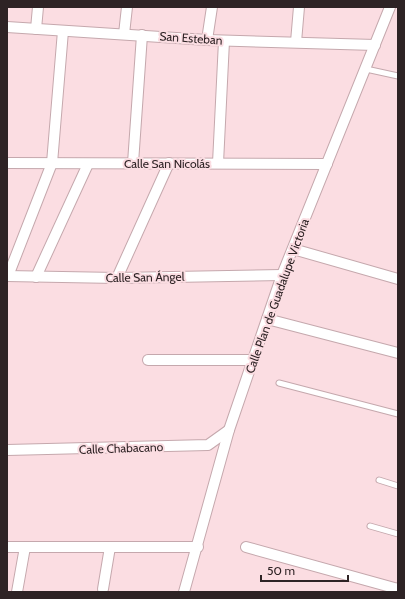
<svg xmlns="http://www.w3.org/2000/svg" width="405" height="599" viewBox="0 0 405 599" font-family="Cabin,sans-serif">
<rect width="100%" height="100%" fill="#fbdde2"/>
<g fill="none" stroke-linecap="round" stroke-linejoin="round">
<defs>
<g id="lane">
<path d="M366,69L398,76"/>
<path d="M279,383L398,414"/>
<path d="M379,480L398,486"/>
<path d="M370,526L398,534"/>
</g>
<g id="street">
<path d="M7,27L207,40L375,45"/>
<path d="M36,29L38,7"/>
<path d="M124,34L127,7"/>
<path d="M207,40L212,7"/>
<path d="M296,42L299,7"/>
<path d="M7,163L327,164"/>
<path d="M133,163L142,35"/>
<path d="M218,163L224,41"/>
<path d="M293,249L398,279"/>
<path d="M7,276L117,278L282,275"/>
<path d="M8,276L52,163L63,31"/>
<path d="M36,277L88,164"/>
<path d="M117,278L169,163"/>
<path d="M267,319L398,353"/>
<path d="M148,360H252"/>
<path d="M7,450L208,445L229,430"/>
<path d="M7,547H198"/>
<path d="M246,547L398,589"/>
<path d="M103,589L110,547"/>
<path d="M17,592L25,547"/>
<path d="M184,592L229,430L282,275L390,7"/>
</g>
<path id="secondary" d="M398,592V591"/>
</defs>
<use href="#lane" stroke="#c5a8ad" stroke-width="7"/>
<use href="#street" stroke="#c5a8ad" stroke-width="12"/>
<use href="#secondary" stroke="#c5a8ad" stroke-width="17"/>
<use href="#lane" stroke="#fff" stroke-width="5"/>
<use href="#street" stroke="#fff" stroke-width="10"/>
<use href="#secondary" stroke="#fff" stroke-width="15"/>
</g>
<g text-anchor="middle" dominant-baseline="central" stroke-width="4" stroke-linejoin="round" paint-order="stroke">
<g font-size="12" fill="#2e2325" stroke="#fbdde2">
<text transform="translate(191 38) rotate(4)">San Esteban</text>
<text x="167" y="163">Calle San Nicolás</text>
<text transform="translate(145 277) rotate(-1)">Calle San Ángel</text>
<text transform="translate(277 296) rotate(-70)">Calle Plan de Guadalupe Victoria</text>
<text transform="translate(121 448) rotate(-2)">Calle Chabacano</text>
</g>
</g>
<rect width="405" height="599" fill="none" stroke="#2e2325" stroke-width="16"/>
<path d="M261 575v6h87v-6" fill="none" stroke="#2e2325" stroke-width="2"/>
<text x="267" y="575" font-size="12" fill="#2e2325" stroke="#fbdde2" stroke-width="3" paint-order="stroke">50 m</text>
</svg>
